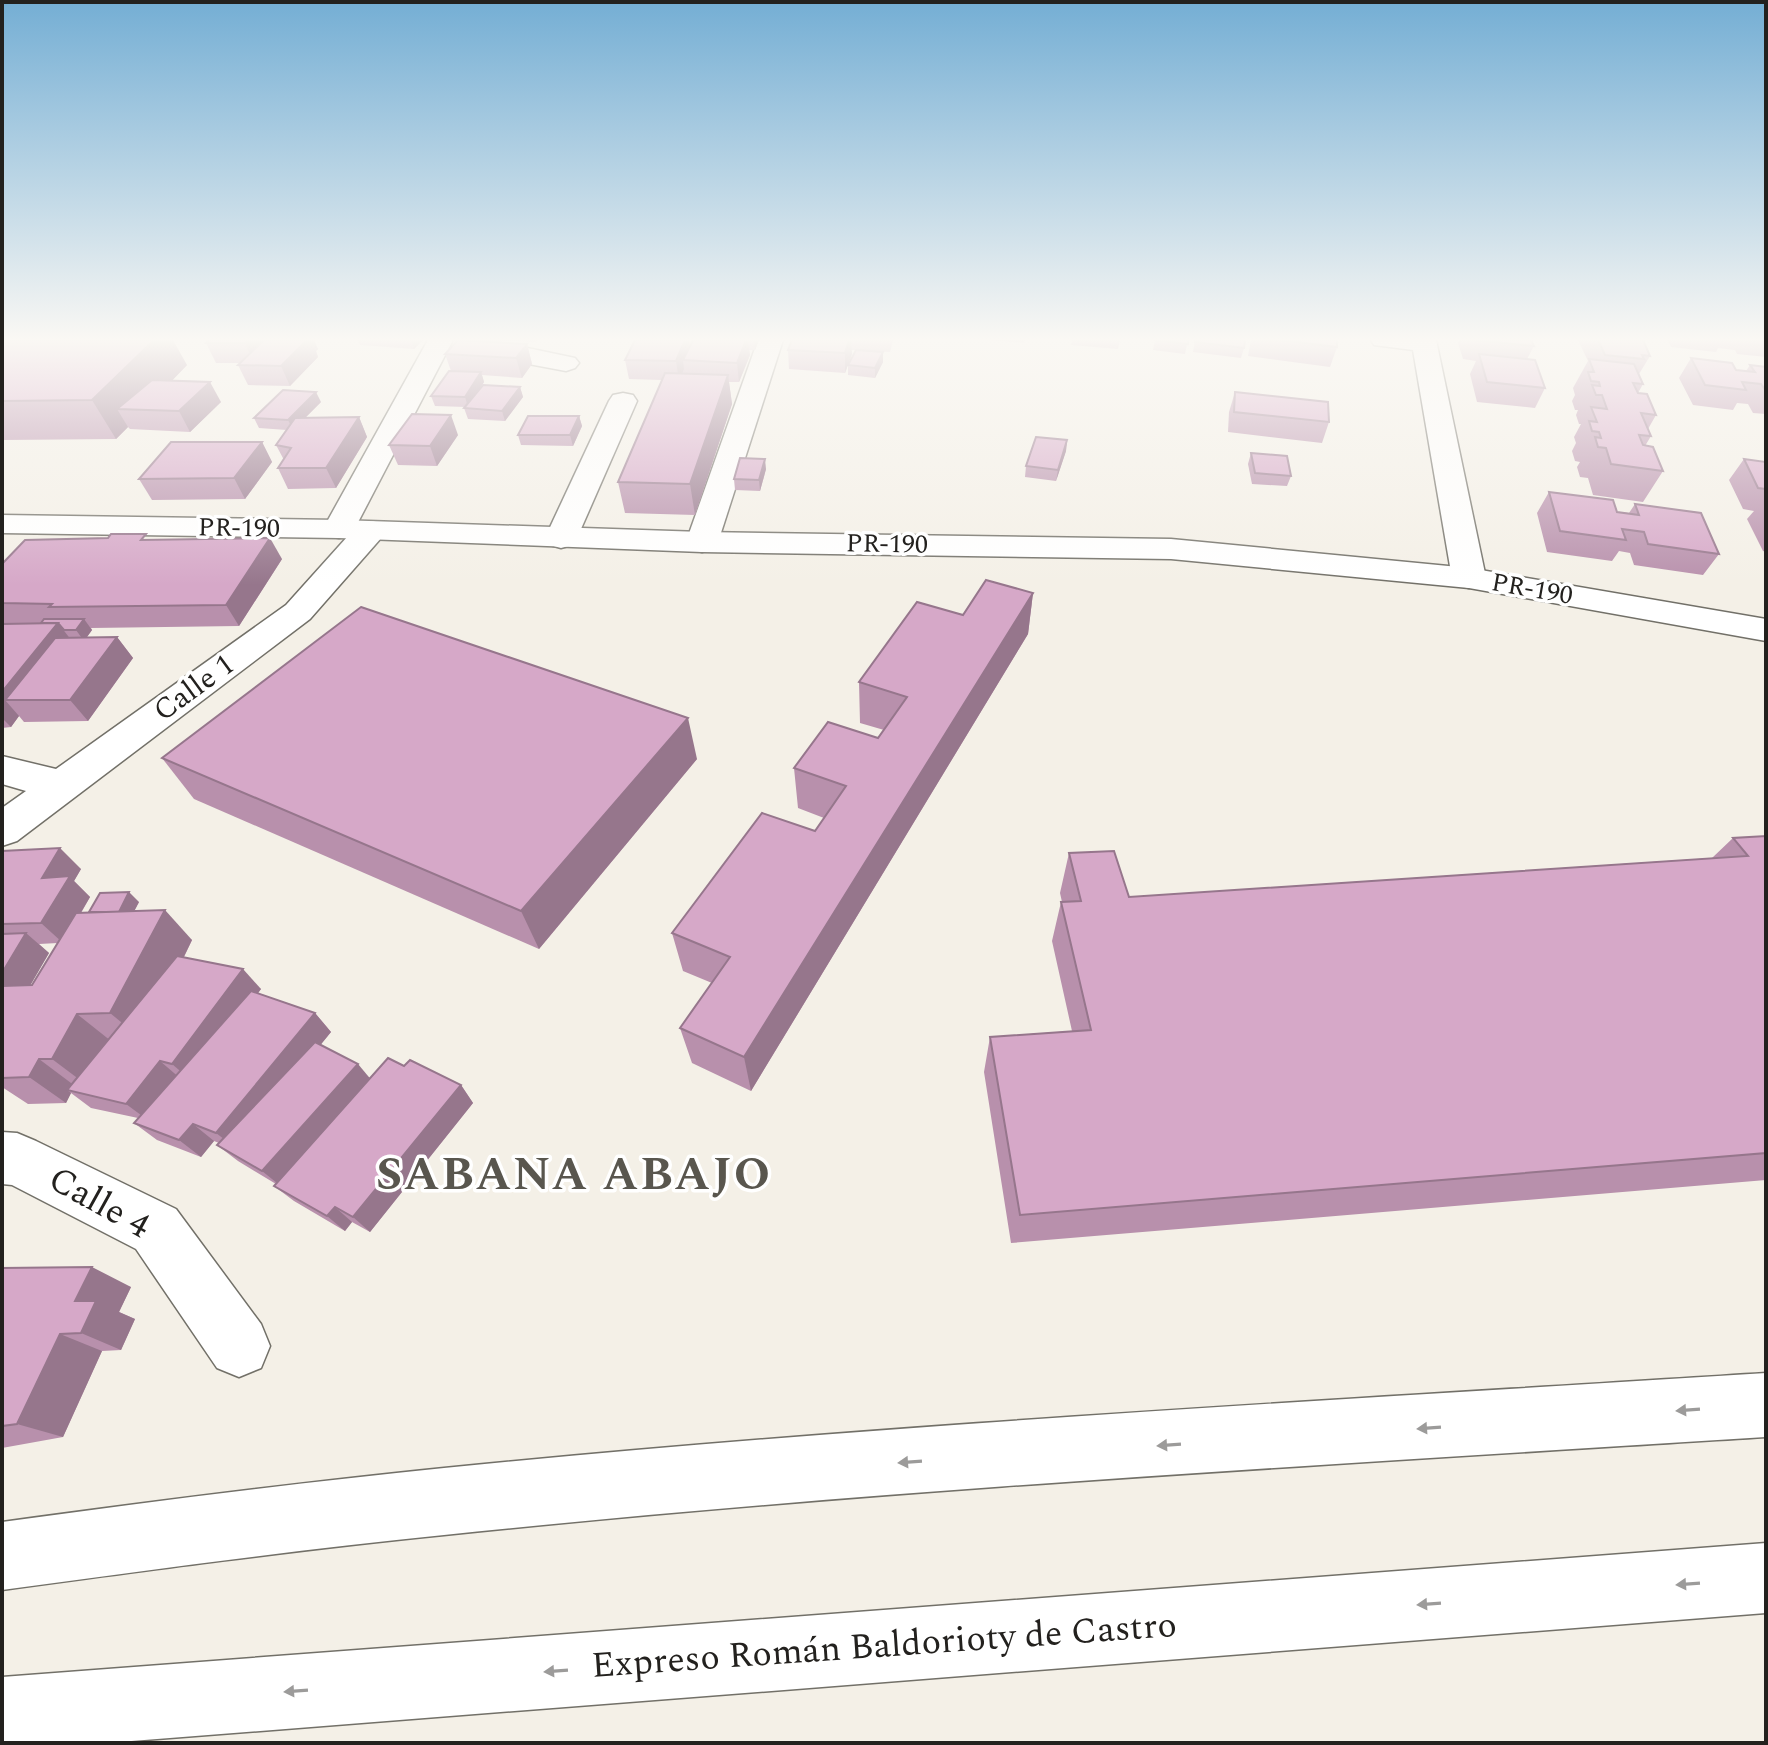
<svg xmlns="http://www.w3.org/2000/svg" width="1768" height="1745" viewBox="0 0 1768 1745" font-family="Spectral,serif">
<rect width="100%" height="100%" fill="#f4f0e7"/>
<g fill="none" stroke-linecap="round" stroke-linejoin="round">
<defs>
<g id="street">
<path d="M428,340H453L355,528C363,520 371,521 382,523L387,530L382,537L310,619L17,841L2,846V808L26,791L2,784V756L56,769L286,605L348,536L339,538L328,536L323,529Z"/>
<path d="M758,340H783L718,542L713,549L702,552L691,549L686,542Z"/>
<path d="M1371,340H1436L1486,578L1481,585L1469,588L1457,585L1452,578L1413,350L1374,345Z"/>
<path d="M470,346H518L575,358L579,363L575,368L566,371L518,362L461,359L457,354L461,349Z"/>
<path d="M623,393L633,395L637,401L577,538L572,545L561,548L550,545L545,538L609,401L613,395Z"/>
<path d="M2,1132L17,1133L36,1141L176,1209L261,1324L270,1346L261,1368L239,1377L217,1368L136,1249L12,1185L2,1184Z"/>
</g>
<path id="secondary" d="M2,515L339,520L702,532L1171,539L1469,568L1766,619V641L1469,588L1171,559L702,552L339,538L2,533Z"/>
<g id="highway">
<path d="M1766,1373V1437C1325,1465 883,1489 444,1535C296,1550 149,1570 2,1590V1522C149,1502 296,1483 444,1468C883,1424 1325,1401 1766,1373Z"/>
<path d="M1766,1543V1613L106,1743H2V1677Z"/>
</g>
</defs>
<use href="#street" stroke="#727068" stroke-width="3"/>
<use href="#secondary" stroke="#727068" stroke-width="3"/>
<use href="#highway" stroke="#727068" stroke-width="3"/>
<use href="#street" fill="#fff" fill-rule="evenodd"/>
<use href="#secondary" fill="#fff" fill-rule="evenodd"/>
<use href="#highway" fill="#fff" fill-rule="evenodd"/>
</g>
<g fill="#b890ac" fill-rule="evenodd">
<path d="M2,340L187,365L171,381L221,402L190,432L130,429L128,427L116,439L2,440Z"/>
<path d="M209,340L318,349L316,351L318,357L290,386L248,385L238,365L240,363H216L206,343Z"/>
<path d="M358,340H423L414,349L360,345Z"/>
<path d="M482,340H537L535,342Z"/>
<path d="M635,340H689L690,347L693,340H759L755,350H749L750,355L739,382H729L732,404L695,515L625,513L618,482L662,380L629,379L625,360Z"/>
<path d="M792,340H893L890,352L876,351L883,352V362L875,378L848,375V365L856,350H851L852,354L845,373L789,369L788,350Z"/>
<path d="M991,340H1025L1024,343Z"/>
<path d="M1072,340H1120L1118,349L1071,345Z"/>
<path d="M1155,340H1188L1185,354L1153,350Z"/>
<path d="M1195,340L1244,348L1241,358L1193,352Z"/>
<path d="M1251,340H1337V347L1330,367L1248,356Z"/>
<path d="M1459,340H1531L1534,346L1527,359L1545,388L1535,408L1477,402L1470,374L1476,361L1463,359L1458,343Z"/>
<path d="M1578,340H1643L1650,356L1639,374L1643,384L1638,393L1656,415L1648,429L1651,436L1645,446L1663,471L1643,502L1593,495L1588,478L1580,477L1577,467L1580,462L1575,461L1572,451L1576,443L1574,437L1581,424H1579L1576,415L1578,410H1575L1572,401L1575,395L1573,388L1588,361Z"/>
<path d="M1668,340H1766V357L1737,354L1735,350L1718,348L1716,352L1671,347Z"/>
<path d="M527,344L532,364L522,378L482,375L484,382L477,393L520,387L523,397L505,421L468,419L464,408L466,407L435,406L431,396L451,371L445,354Z"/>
<path d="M1691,358L1736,370L1746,371L1750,365L1766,367V414L1753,413L1748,404L1737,403L1733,410L1693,405L1679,378Z"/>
<path d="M1235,392L1329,422L1322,443L1228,432L1229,412Z"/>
<path d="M321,402L305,418L359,417L367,437L336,488L288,489L278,468L284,460L276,445L287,430L259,428L254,418Z"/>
<path d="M579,416L582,426L573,446L521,445L518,435Z"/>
<path d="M458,435L437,466L398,465L389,445Z"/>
<path d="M1067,440L1066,451L1056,481L1025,477L1026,466Z"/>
<path d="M262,442L272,462L245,499L152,500L139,479Z"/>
<path d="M1251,453L1291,476L1287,486L1252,484L1248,464Z"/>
<path d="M1744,459L1766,462V552L1763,551L1747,519L1754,511L1743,509L1729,480Z"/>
<path d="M766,469L760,491L735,490L734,479Z"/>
<path d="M1549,492L1617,512L1629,513L1635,504L1719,554L1703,575L1634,565L1630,553L1619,551L1612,561L1547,552L1537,513Z"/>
<path d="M149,540L282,559L239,626L91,628L92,630L87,637H117L133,658L88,721L24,722L19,716L11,727L2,728V564Z"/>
<path d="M1033,593L1028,634L751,1091L692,1063L680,1028L712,983L683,971L672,933L815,831L824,818L798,808L794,768L878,738L884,730L860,723L859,682L963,615Z"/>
<path d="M162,758L697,759L539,949L194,799Z"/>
<path d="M1766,836V1180L1011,1243L984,1072L990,1037L1072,1031L1052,941L1061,902H1062L1060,893L1069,853L1129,897L1712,858L1733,838Z"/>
<path d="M2,851L81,869L74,881L90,897L81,913L89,912L139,902L134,911L192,940L184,957L261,989L258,993L315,1013L331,1032L320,1045L370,1078L404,1066L461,1085L473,1103L370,1232L352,1222L345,1231L294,1201L274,1186L276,1184L238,1161L217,1145L219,1143L214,1141L201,1157L157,1140L134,1123L138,1118L91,1108L71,1093L66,1103L28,1104L2,1087ZM58,943L32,985H30L49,953L39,944Z"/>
<path d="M2,1268L131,1287L119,1312L135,1319L121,1350L102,1351L63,1437L2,1448Z"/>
</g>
<g fill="#96768c">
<path d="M154,340H173L187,365L144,410L117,409L128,427L116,439L92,400Z"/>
<path d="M248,340H275L254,363L245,343Z"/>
<path d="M300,340H314L318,349L316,351L318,357L290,386L281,366Z"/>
<path d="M411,340H423L414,349Z"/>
<path d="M685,340H689L691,353L683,360L684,369L679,381L676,361Z"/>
<path d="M746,340H748L750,355L739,382L737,363Z"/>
<path d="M754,340H759L755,350Z"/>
<path d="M849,340H851L852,354L845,373V353Z"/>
<path d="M527,344L532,364L522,378L516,358Z"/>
<path d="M883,352V362L875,378V368Z"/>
<path d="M481,372L484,382L468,407L465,397Z"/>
<path d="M728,375L732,404L695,515L690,484Z"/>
<path d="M210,382L221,402L190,432L179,411Z"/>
<path d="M520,387L523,397L505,421L502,411Z"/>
<path d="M316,392L321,402L293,430L288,420Z"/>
<path d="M451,415L458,435L437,466L430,446Z"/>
<path d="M579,416L582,426L573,446L570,435Z"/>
<path d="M359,417L367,437L336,488L326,468Z"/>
<path d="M1067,440L1066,451L1056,481L1058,470Z"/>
<path d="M262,442L272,462L245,499L234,478Z"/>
<path d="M765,459L766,469L760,491L759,480Z"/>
<path d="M270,538L282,559L239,626L226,605Z"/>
<path d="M1033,593L1028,634L751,1091L744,1057Z"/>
<path d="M84,619L92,630L84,641L76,630Z"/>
<path d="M58,623L75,645L5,700L19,716L11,727L2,718V692Z"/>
<path d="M117,637L133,658L88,721L70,700Z"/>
<path d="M688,718L697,759L539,949L521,911Z"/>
<path d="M60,848L81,869L74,881L90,897L63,943L41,923L42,878Z"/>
<path d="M129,892L139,902L125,929L115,919Z"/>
<path d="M165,910L192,940L143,1040L110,1013Z"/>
<path d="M26,933L49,953L15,1012L2,1002V973Z"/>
<path d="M243,969L261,989L193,1082L172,1064Z"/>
<path d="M315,1013L331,1032L237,1149L216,1133Z"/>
<path d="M77,1014L111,1041L88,1086L52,1059Z"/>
<path d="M39,1059L75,1086L67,1090L71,1093L66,1103L29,1077Z"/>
<path d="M160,1061L181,1079L149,1121L126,1104Z"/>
<path d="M358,1064L373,1082L282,1187L262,1171Z"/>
<path d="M461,1085L473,1103L370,1232L353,1217Z"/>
<path d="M193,1124L214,1141L201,1157L179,1140Z"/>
<path d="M335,1207L352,1222L345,1231L327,1216Z"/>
<path d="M92,1267L131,1287L119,1312L135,1319L121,1350L81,1333L75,1301Z"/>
<path d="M60,1334L102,1351L63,1437L17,1424Z"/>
</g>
<g fill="#d6a8c8" stroke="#96768c" stroke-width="2">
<path d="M2,340H154L92,400L2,401Z"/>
<path d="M209,340H248L245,343H206Z"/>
<path d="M264,340H307L281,366L238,365Z"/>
<path d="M458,340L527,344L516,358L445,354Z"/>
<path d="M635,340H685L676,361L625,360Z"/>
<path d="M693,340H746L737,363L683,360Z"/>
<path d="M792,340H849L845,353L788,350Z"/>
<path d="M1155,340H1188V344Z"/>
<path d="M1196,340H1245L1244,348L1195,342Z"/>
<path d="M1281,340H1337V347Z"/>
<path d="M1474,340H1531L1534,346Z"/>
<path d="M1598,340H1643L1650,356L1642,355L1644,359L1605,355Z"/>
<path d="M856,350L883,352L875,368L848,365Z"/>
<path d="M1479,354L1535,360L1545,388L1487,382Z"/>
<path d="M1691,358L1732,363L1736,370L1755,372L1750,365L1766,367V391L1761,384L1742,382L1746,390L1705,385Z"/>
<path d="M1589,359L1634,364L1643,384L1633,383L1638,393L1647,394L1656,415L1641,413L1651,436L1639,435L1643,445L1653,447L1663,471L1611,464L1606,448L1598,447L1595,437L1601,438L1599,432L1592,431L1589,421L1597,422L1591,407L1607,409L1602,395H1596L1592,385L1600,386L1599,382L1591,381L1588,372H1594Z"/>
<path d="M449,371L481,372L465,397L431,396Z"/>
<path d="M665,373L728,375L690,484L618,482Z"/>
<path d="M152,380L210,382L179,411L117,409Z"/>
<path d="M483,385L520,387L502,411L464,408Z"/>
<path d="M283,390L316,392L288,420L254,418Z"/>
<path d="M1235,392L1328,402L1329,422L1234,412Z"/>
<path d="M412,414L451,415L430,446L389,445Z"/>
<path d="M528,416H579L570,435H518Z"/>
<path d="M359,417L326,468H278L291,448L276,445L295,418Z"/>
<path d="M1036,437L1067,440L1058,470L1026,466Z"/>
<path d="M171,442H262L234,478L139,479Z"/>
<path d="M1251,453L1287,456L1291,476L1255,473Z"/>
<path d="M740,458L765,459L759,480L734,479Z"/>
<path d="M1744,459L1766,462V489L1758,488Z"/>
<path d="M1549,492L1613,500L1617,512L1639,515L1635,504L1701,513L1719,554L1648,544L1644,532L1622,529L1626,540L1560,531Z"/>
<path d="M111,534H146L141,540L270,538L226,605L49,607L52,604L2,603V564L25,540L108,538Z"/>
<path d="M986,580L1033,593L744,1057L680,1028L730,957L672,933L762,813L815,831L846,786L794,768L828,722L878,738L907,697L859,682L917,602L963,615Z"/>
<path d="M361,607L688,718L521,911L162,758Z"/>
<path d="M44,619H84L76,630H64L58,623H41Z"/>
<path d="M58,623L2,692V624Z"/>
<path d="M117,637L70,700H5L55,638Z"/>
<path d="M1766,836V1153L1020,1215L990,1037L1091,1030L1061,902L1081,901L1069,853L1114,851L1129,897L1748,856L1733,838Z"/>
<path d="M60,848L42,878L70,876L41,923L2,924V851Z"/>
<path d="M129,892L119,912H89L100,893Z"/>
<path d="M165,910L110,1013L77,1014L52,1059H39L29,1077L2,1078V986L32,985L76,913Z"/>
<path d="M26,933L2,973V934Z"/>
<path d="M177,956L243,969L172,1064L160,1061L126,1104L67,1090Z"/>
<path d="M251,991L315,1013L216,1133L193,1124L179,1140L134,1123Z"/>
<path d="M315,1042L358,1064L262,1171L217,1145Z"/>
<path d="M388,1058L404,1066L410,1060L461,1085L353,1217L335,1207L327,1216L274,1186Z"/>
<path d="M92,1267L75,1301H96L81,1333L60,1334L17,1424L2,1426V1268Z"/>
</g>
<defs><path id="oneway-solid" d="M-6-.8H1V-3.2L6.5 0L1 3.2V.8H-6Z" transform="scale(2)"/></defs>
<g fill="#9c9b9a">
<use href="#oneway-solid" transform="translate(1688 1410) rotate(176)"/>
<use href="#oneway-solid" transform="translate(1429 1428) rotate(176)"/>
<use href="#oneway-solid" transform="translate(1169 1445) rotate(176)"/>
<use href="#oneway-solid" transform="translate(910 1462) rotate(176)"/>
<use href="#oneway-solid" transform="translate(1688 1584) rotate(176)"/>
<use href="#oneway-solid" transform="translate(1429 1604) rotate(176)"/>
<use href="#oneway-solid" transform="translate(556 1671) rotate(176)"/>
<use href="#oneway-solid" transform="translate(296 1691) rotate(176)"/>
</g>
<linearGradient id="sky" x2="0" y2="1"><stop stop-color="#74aed4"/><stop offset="0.58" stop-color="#faf8f4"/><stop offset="1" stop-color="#faf8f4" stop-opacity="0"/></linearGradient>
<rect width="1768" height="585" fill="url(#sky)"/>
<g text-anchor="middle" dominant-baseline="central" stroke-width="7" stroke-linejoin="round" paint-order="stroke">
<g font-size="26" fill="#23211e" stroke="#fff">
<text transform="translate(239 528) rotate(1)">PR-190</text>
<text transform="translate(887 544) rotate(1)">PR-190</text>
<text transform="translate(1532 589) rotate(10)">PR-190</text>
</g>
<g font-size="30" fill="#23211e" stroke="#fff">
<text transform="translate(194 688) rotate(-36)">Calle 1</text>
</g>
<g font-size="36" fill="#23211e" stroke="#fff">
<text transform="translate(99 1203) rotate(29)">Calle 4</text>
<text transform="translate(884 1646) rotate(-4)">Expreso Román Baldorioty de Castro</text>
</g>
<g font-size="46" font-weight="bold" letter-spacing="2" fill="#59564e" stroke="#fff">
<text x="574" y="1175">SABANA ABAJO</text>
</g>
</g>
<rect width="1768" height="1745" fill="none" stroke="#23211e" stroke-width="8"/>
</svg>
